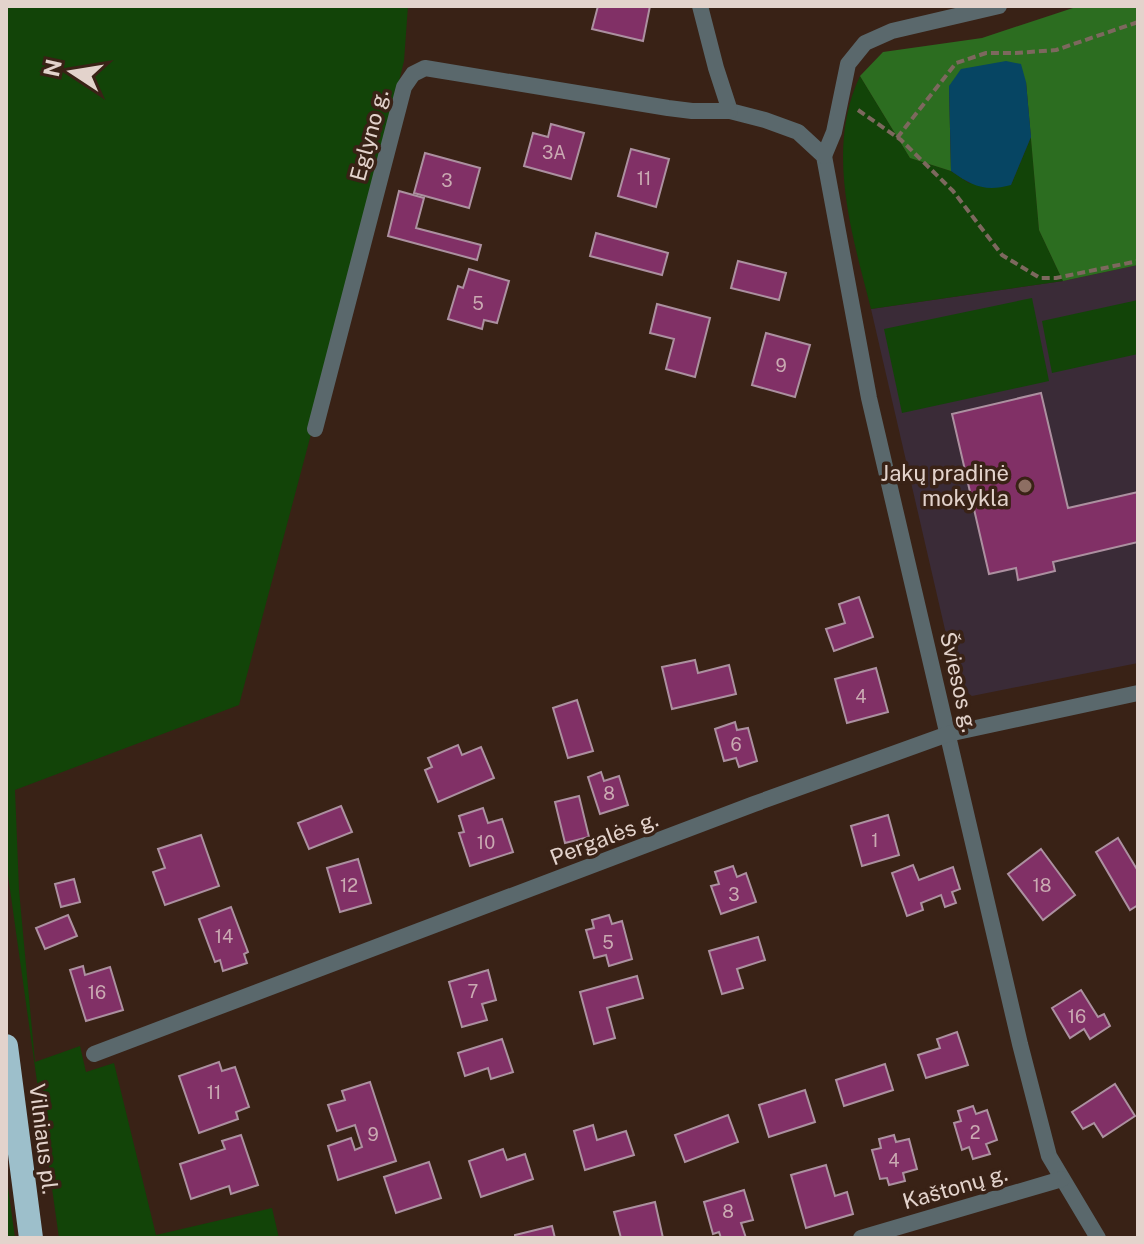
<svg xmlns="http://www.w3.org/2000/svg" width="1144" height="1244" viewBox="0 0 1144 1244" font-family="'Public Sans',sans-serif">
<rect width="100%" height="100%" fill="#392216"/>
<path fill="#3a2b37" d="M1138,265V663L972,696L958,686L871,309L1063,281Z"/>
<g fill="#124408">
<path d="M6,6H408L404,61L310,438L239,705L15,790L19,890L35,1062L80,1046L86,1072L114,1063L156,1235L272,1208L279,1238H59L6,861Z"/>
<path d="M860,76L910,158L951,171L969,183L1011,185L1031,137L1039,230L1063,281L871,309C852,234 825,150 860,76Z"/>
<path d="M1032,298L1049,381L902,413L884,329Z"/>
<path d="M1138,300V354L1052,373L1042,321Z"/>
<path d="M6,1173L15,1238H6Z"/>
</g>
<path fill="#2c6d20" d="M1079,6H1138V265L1063,281L1039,230L1026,82L949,86L951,171L910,158L860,76L883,52L982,38Z"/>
<path fill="#064563" d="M1006,61L1021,64L1026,82L1031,137L1011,185C985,192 972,186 951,171L949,86L961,69Z"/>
<g fill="#813066" stroke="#ac90a0" stroke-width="2">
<path d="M598,6H650L643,41L592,29Z"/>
<path d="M551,124L584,133L571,179L524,166L533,133L548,137Z"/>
<path d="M631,149L669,159L656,207L618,196Z"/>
<path d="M425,153L480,168L469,208L414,193Z"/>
<path d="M399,191L424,198L416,228L481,245L477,260L388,236Z"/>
<path d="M596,233L668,253L662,275L590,256Z"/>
<path d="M738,261L786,273L779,300L731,288Z"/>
<path d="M469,269L509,281L497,323L484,320L482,329L448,319L458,286L463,288Z"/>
<path d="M657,304L710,318L695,377L666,369L674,339L650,333Z"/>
<path d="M766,333L810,345L795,397L752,385Z"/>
<path d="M1041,393L1068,508L1138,492V542L1053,562L1055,571L1018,580L1016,568L989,574L952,414Z"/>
<path d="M859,597L873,637L834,651L826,629L845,623L839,604Z"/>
<path d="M695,660L698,673L729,665L736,694L672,709L662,667Z"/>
<path d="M876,668L888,712L847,723L835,679Z"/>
<path d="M577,700L593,751L568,758L553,708Z"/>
<path d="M735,722L737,730L748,728L757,761L739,767L736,758L724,761L715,729Z"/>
<path d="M458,745L462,755L481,747L494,778L438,802L425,770L432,767L428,758Z"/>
<path d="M601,772L604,781L619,776L628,805L600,814L588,777Z"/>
<path d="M579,796L589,837L565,843L555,802Z"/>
<path d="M341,806L352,832L309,849L298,823Z"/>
<path d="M483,808L488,823L502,819L513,852L470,866L459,833L464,832L459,816Z"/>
<path d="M888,815L899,855L862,866L851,826Z"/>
<path d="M201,835L219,886L165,905L153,872L165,868L158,849Z"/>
<path d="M1118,838L1138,871V905L1130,910L1096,852Z"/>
<path d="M1041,849L1075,895L1043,920L1008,874Z"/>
<path d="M358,859L371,903L340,912L327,868Z"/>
<path d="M913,865L919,880L953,867L960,889L952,892L956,903L945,907L941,895L921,903L923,910L907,916L892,873Z"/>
<path d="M733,866L737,877L746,873L756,902L721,914L711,886L719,884L715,872Z"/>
<path d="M74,879L80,902L61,907L55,884Z"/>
<path d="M231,907L248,952L244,954L247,963L223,971L220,960L215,962L199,919Z"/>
<path d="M68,915L77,936L45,949L36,928Z"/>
<path d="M609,915L612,924L622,921L632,959L609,966L606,955L594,958L586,930L594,928L592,920Z"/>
<path d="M758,937L765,960L737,969L743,988L722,994L709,951Z"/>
<path d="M83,966L85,975L110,967L123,1010L86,1021L70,970Z"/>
<path d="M488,970L496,1000L482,1004L487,1020L462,1027L449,982Z"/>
<path d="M637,976L643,998L607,1008L615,1038L594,1044L580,992Z"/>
<path d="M1081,990L1098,1017L1104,1014L1110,1026L1090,1039L1084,1029L1070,1038L1052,1008Z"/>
<path d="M957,1032L968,1065L926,1078L918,1055L940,1048L937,1039Z"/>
<path d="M502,1039L513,1072L491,1079L488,1068L465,1076L458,1053Z"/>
<path d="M219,1062L222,1071L235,1067L249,1107L236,1112L238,1119L199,1133L179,1076Z"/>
<path d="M885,1064L893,1090L844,1106L836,1080Z"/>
<path d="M370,1082L396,1161L338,1180L328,1146L351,1138L355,1150L362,1147L355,1125L337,1131L328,1105L345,1100L342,1091Z"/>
<path d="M1115,1084L1135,1116L1103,1137L1094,1123L1083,1129L1072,1112Z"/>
<path d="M805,1090L815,1122L769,1137L759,1105Z"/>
<path d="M973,1106L976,1114L987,1110L997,1140L986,1144L990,1154L973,1159L969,1147L962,1150L954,1123L961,1121L958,1111Z"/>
<path d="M728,1115L738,1142L685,1162L675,1135Z"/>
<path d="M593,1125L597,1140L626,1131L634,1155L585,1170L574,1131Z"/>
<path d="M241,1135L258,1185L231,1194L229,1186L191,1199L180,1164L225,1149L222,1141Z"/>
<path d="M894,1135L896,1142L909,1139L917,1169L903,1173L905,1181L889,1185L887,1178L880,1179L872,1150L881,1148L879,1139Z"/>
<path d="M503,1149L507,1160L525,1154L533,1179L481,1197L469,1161Z"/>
<path d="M429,1162L441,1198L396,1213L384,1177Z"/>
<path d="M826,1165L835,1196L847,1192L853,1214L806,1228L791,1175Z"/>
<path d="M744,1190L753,1220L741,1223L746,1238H721L719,1232L713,1234L704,1202Z"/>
<path d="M655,1202L663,1238H621L614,1212Z"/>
<path d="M552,1226L555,1238H515V1235Z"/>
</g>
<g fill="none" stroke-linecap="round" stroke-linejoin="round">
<g stroke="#7d685e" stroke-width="4" stroke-dasharray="8 4" stroke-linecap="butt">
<path d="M858,110L901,140L953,191L1002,255L1040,278H1056L1138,261"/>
<path d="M897,138L956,63L986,53H1016L1056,50L1138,22"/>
</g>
<g stroke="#5a686c" stroke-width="16">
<path d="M700,6L716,68L730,111L765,120L798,132L824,156L869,398L1020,1044L1049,1156L1098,1238"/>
<path d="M824,156L834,132L848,64L865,43L892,31L999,6"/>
<path d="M315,429L404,87L413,74L425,68L668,108L692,111H730"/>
<path d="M94,1054L754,804L948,734L1138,693"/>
<path d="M861,1238L1062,1179"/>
</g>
<path stroke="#9dbfcb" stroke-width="24" d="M6,1046L31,1238"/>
</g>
<circle fill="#8d6e63" stroke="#392216" stroke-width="3" cx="1025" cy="486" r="8"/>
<g text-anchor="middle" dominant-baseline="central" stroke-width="7" stroke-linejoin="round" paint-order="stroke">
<g font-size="18" fill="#caaab2">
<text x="554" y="152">3A</text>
<text x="644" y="178">11</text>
<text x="447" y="180">3</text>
<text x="478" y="303">5</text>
<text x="781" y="365">9</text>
<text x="861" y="696">4</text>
<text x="736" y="744">6</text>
<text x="609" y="793">8</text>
<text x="875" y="840">1</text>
<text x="486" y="842">10</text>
<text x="349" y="885">12</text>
<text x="1042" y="885">18</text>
<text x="734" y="894">3</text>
<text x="224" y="936">14</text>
<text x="608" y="942">5</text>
<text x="473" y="991">7</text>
<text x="97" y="992">16</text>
<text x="1077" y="1016">16</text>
<text x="214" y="1092">11</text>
<text x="975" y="1132">2</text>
<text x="373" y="1134">9</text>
<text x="894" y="1160">4</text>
<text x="728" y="1211">8</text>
</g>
<g font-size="22" fill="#e3d3cc" stroke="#392216">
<text transform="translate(369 135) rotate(-75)">Eglyno g.</text>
<text transform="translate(959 682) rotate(77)">Šviesos g.</text>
<text transform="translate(604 838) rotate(-21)">Pergalės g.</text>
<text transform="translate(44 1139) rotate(83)">Vilniaus pl.</text>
<text transform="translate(955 1187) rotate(-16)">Kaštonų g.</text>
</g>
<g font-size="22" fill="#e3d3cc" stroke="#392216" text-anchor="end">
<text x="1009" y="473">Jakų pradinė<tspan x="1009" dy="25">mokykla</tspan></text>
</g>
</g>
<rect width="1144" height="1244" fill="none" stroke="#e3d3cc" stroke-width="16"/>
<g transform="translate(72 72) rotate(282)" stroke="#392216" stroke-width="6" paint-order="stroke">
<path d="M0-6L14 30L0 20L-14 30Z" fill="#e3d3cc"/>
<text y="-12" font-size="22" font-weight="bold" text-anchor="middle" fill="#e3d3cc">N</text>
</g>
</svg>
